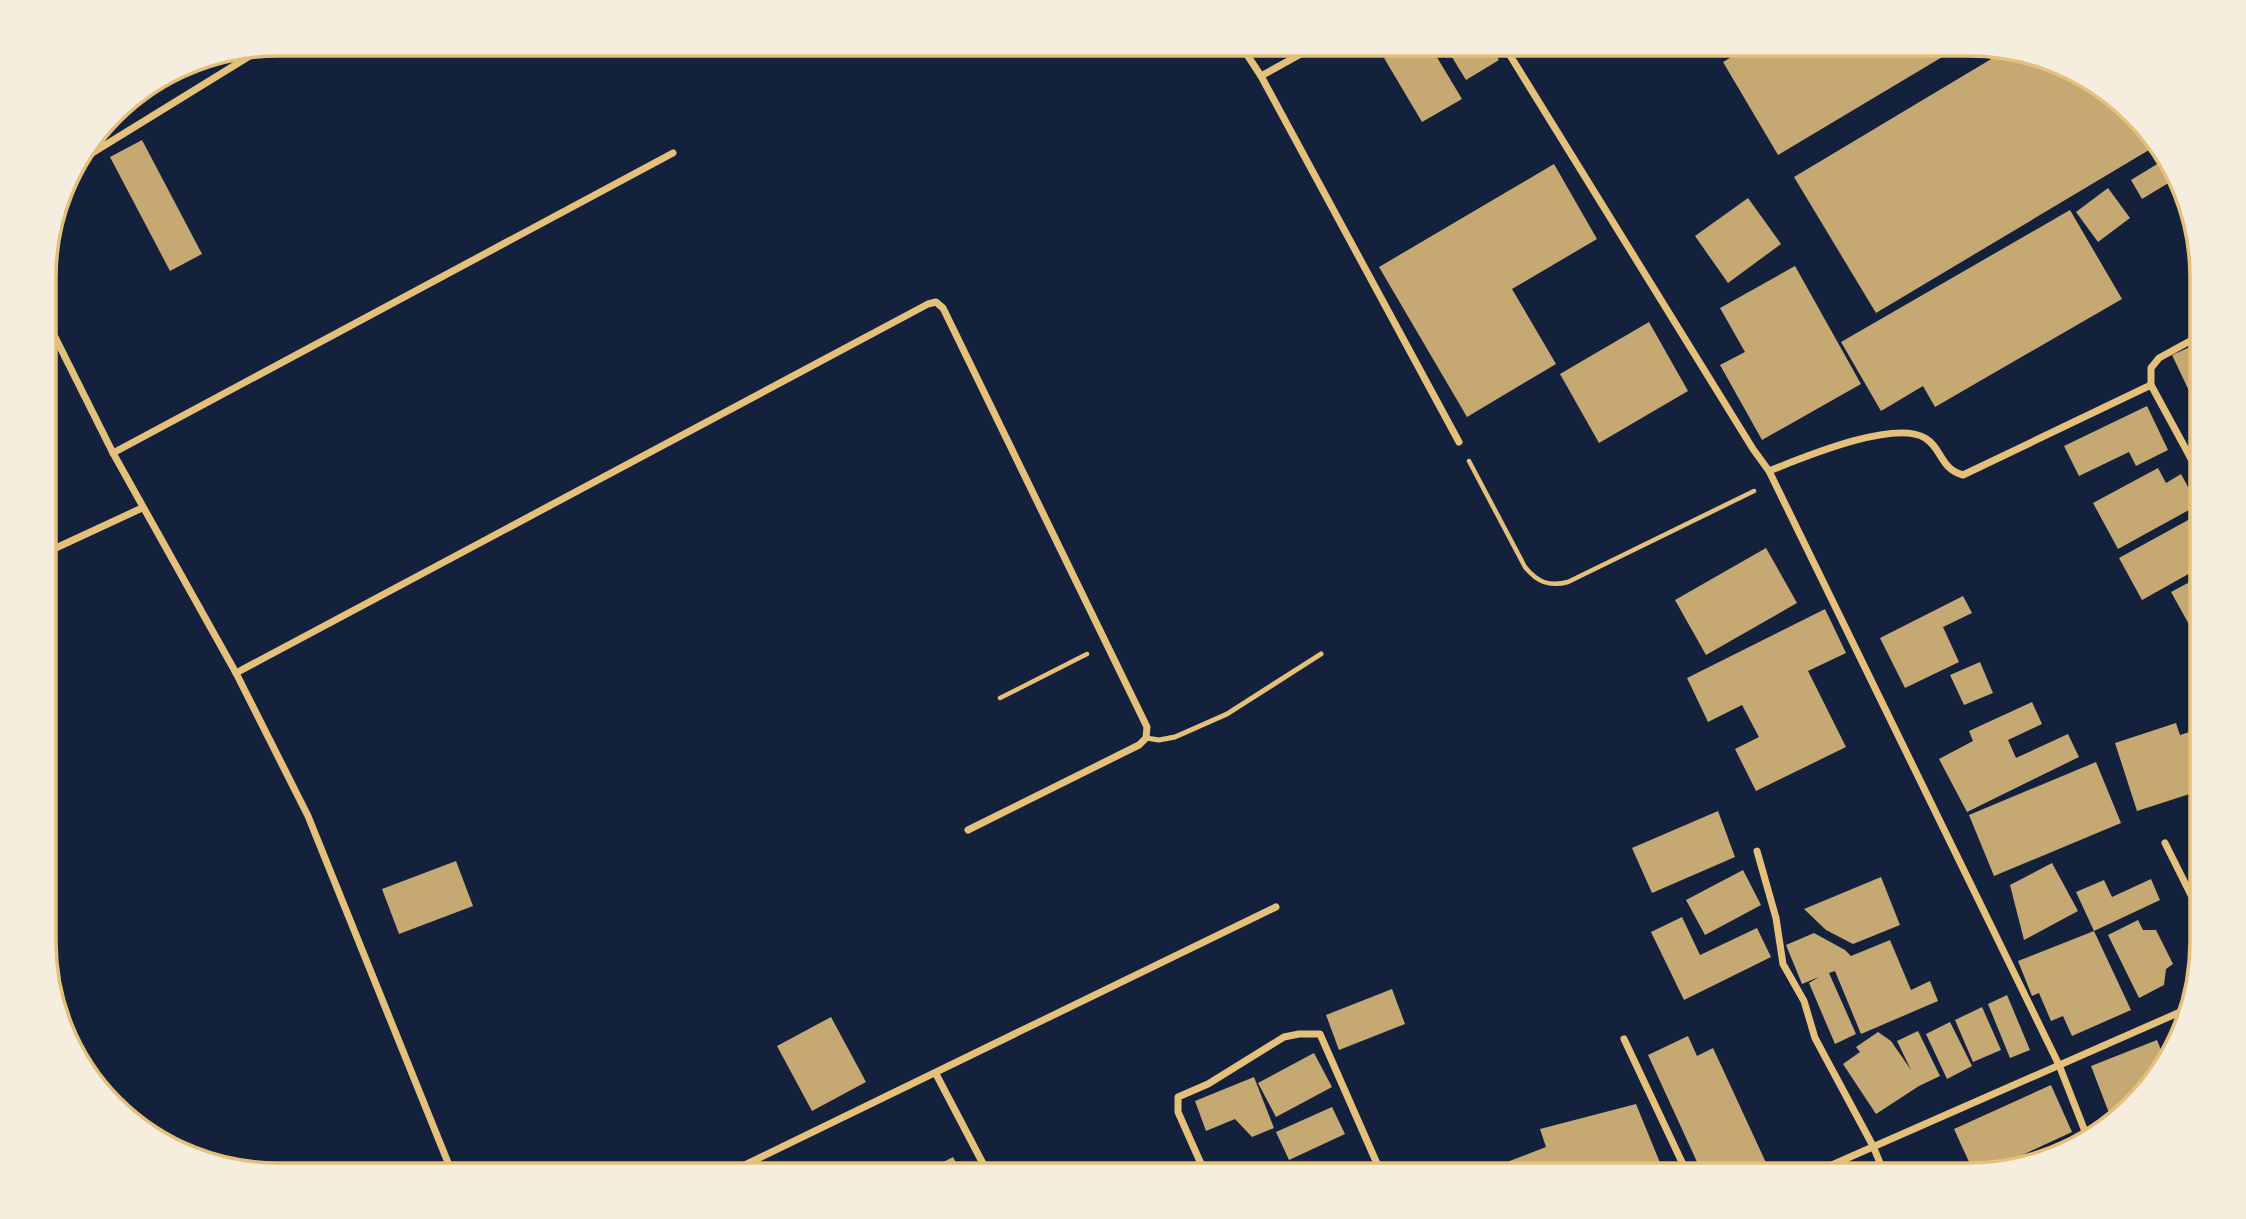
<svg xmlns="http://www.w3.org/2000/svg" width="2246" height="1219" viewBox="0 0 2246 1219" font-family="Figtree,sans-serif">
<rect width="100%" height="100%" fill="#14213d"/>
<g fill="#c6a872">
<path d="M1408,44H1429L1462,99L1422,122L1384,58Z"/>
<path d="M1444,44H1489L1499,60L1466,80Z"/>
<path d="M1753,44H1964L1778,155L1723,62Z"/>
<path d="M2003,52L2072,68L2159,144L1876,313L1794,177Z"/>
<path d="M142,140L202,254L170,271L110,157Z"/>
<path d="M2167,158L2175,179L2142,199L2131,180Z"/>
<path d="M1554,164L1597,239L1512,289L1556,364L1467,417L1379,267Z"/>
<path d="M2108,188L2130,218L2098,242L2076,212Z"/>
<path d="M1748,198L1781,244L1728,283L1695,236Z"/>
<path d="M2070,210L2122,299L1935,407L1923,386L1881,411L1841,342Z"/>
<path d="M1795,266L1861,384L1762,440L1720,365L1745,352L1720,308Z"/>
<path d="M1649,322L1688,391L1599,443L1560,374Z"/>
<path d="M2201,342V390L2191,395L2172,355Z"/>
<path d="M2147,406L2168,450L2136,466L2129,452L2079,476L2064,446Z"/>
<path d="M2158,468L2166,483L2181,474L2198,505L2118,549L2093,503Z"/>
<path d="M2190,519L2201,539V567L2142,600L2119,558Z"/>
<path d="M1766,548L1797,603L1706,655L1675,600Z"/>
<path d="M2201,576V646L2171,592Z"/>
<path d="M1963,596L1972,613L1943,627L1959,662L1905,688L1880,638Z"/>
<path d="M1825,609L1846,653L1808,671L1846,747L1756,791L1735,749L1759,737L1742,705L1708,722L1687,678Z"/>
<path d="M1980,662L1993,693L1964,705L1950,675Z"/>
<path d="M2032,702L2042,724L2008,740L2016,758L2068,734L2079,757L1967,812L1939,759L1973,741L1969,731Z"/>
<path d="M2176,723L2180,735L2202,728V756L2195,758L2202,782V790L2137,811L2115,743Z"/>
<path d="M2096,762L2121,823L1994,876L1969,815Z"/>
<path d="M1718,811L1735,857L1652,893L1632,848Z"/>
<path d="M456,861L473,906L399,934L382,889Z"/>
<path d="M2052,863L2078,911L2024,940L2010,885Z"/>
<path d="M1743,870L1761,905L1705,935L1686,900Z"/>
<path d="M1881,877L1900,925L1853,944L1826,930L1804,909Z"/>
<path d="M2151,879L2160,900L2094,931L2076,892L2104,880L2112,897Z"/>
<path d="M1682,917L1700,955L1757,928L1771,957L1684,1000L1651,932Z"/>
<path d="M2138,920L2143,930H2156L2173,964L2166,969L2164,985L2139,998L2108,935Z"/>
<path d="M2094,931L2131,1010L2072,1036L2063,1016L2051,1021L2039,993L2032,996L2018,961Z"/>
<path d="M1814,933L1845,950L1851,956L1890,940L1911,990L1930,981L1938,1001L1861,1034L1835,971L1829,973L1856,1034L1835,1044L1809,983L1819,977L1802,984L1786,945Z"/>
<path d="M1392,989L1405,1024L1339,1050L1326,1015Z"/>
<path d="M2007,995L2030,1050L2010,1058L1988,1004Z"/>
<path d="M1982,1007L2001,1050L1973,1062L1955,1020Z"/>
<path d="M831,1017L866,1082L812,1111L777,1046Z"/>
<path d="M1950,1022L1972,1066L1947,1079L1926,1034Z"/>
<path d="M1918,1031L1940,1076L1919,1086L1876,1114L1843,1064L1860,1052L1856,1047L1878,1032L1891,1041L1911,1070L1897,1041Z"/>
<path d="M1688,1036L1697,1056L1713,1048L1768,1167L1751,1175H1703L1648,1055Z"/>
<path d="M2157,1040L2165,1060L2124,1107L2109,1113L2091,1066Z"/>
<path d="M1314,1053L1332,1087L1276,1117L1258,1083Z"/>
<path d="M1254,1077L1274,1128L1252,1137L1235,1119L1206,1131L1195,1101Z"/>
<path d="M2051,1085L2072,1132L1979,1175H1975L1954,1129Z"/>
<path d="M1636,1104L1665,1175H1511L1507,1162L1546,1147L1540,1129Z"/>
<path d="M1332,1107L1345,1134L1289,1160L1276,1132Z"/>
<path d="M953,1157L963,1175H918L924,1172Z"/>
</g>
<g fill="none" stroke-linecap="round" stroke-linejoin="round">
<g stroke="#e5c07b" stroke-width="4.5">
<path d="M1469,461L1525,567C1537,582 1549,587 1568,582L1754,491"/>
<path d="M1000,698L1087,654"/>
</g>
<path stroke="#e5c07b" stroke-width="5" d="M1146,738L1159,740L1175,737L1227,714L1321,654"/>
<g stroke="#e5c07b" stroke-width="7">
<path d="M1240,44L1261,76L1459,442"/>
<path d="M1503,44L1753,449L1769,471L2059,1065L2088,1139"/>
<path d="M1261,76L1319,44"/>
<path d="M76,163L266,46"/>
<path d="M44,315L113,453L236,673L308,816L453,1175"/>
<path d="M2201,335L2159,358L2151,368V385L2201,477"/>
<path d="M113,453L673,153"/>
<path d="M1769,471C1802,458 1894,419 1925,438C1942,448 1940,469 1963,475L2151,385"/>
<path d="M45,553L142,508"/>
<path d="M236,673L928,304L936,302L943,308L1147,727L1146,738L1139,745L968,830"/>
<path d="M2165,843L2202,917"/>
<path d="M1757,851L1776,918L1783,964L1804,1001L1815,1038L1873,1146L1885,1175"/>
<path d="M1624,1039L1688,1175"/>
<path d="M936,1074L989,1175"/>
<path d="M724,1175L1276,907"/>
<path d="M1206,1175L1178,1112V1097L1208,1084L1284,1037L1299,1034H1320L1382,1175"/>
<path d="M1809,1175L2187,1009"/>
</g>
</g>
<path d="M0 0H2246V1219H0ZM277 56H1969A221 221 0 0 1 2190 277V942A221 221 0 0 1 1969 1163H277A221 221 0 0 1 56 942V277A221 221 0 0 1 277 56Z" fill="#f5edde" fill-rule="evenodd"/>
<path fill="none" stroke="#e5c07b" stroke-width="3.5" d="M277 56H1969A221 221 0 0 1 2190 277V942A221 221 0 0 1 1969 1163H277A221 221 0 0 1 56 942V277A221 221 0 0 1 277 56Z"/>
</svg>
